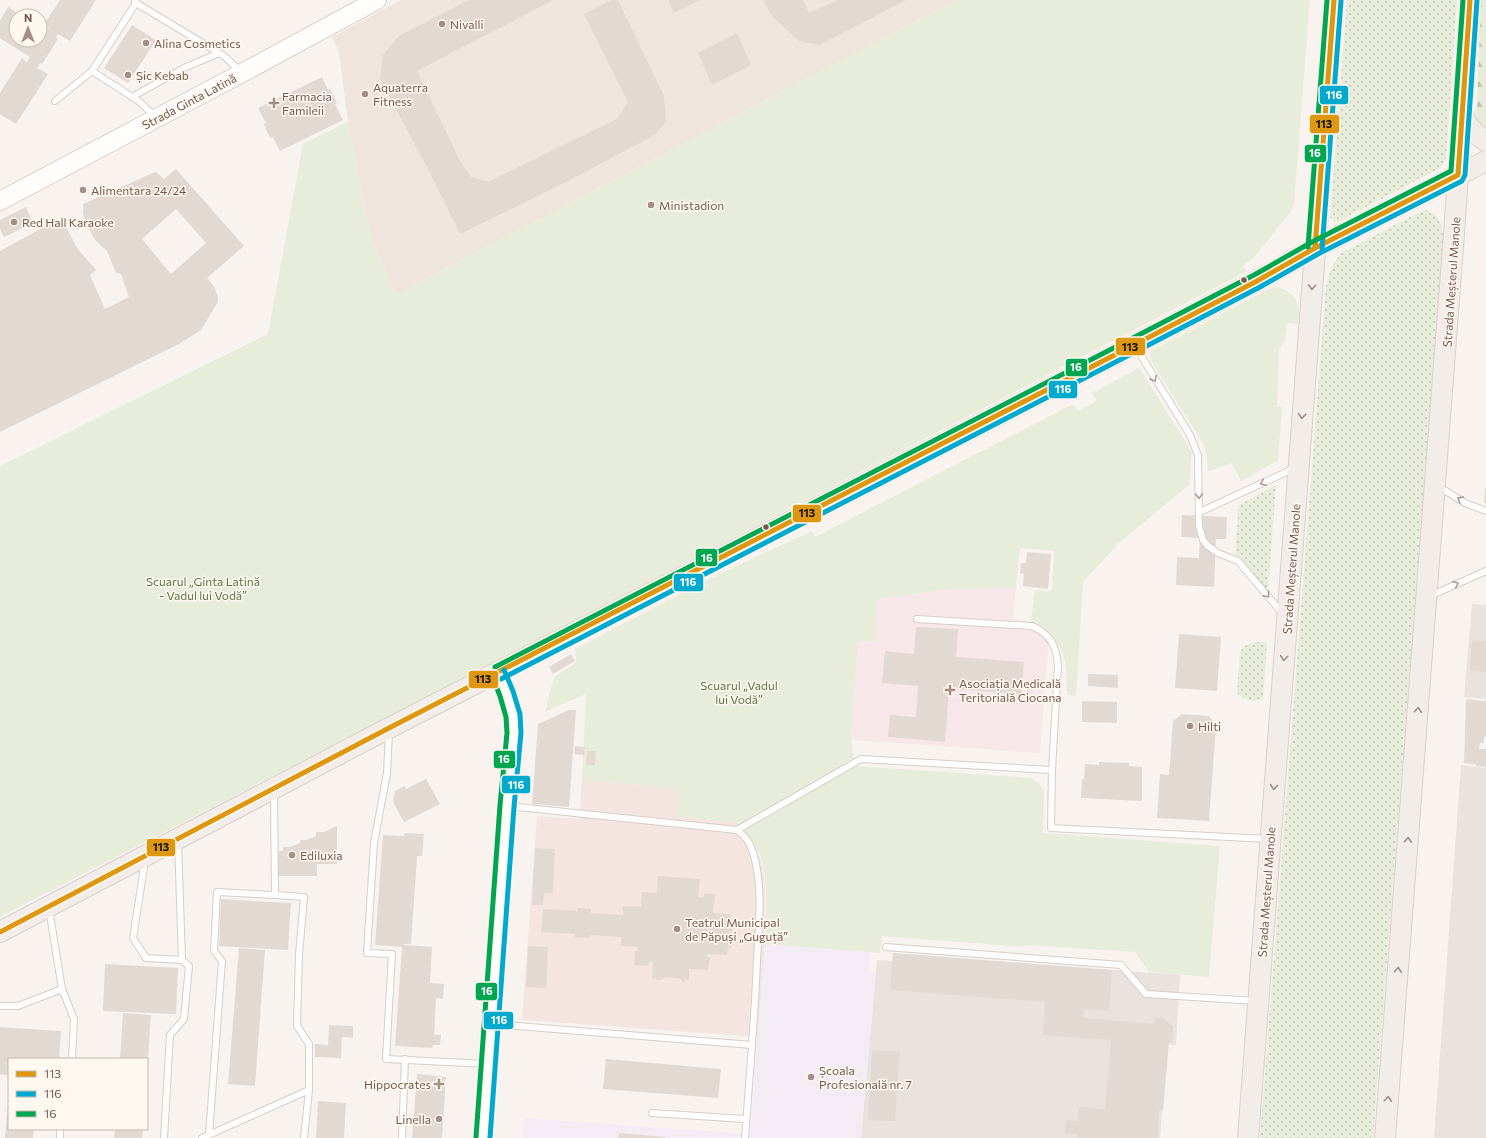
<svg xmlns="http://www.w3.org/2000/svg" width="1486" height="1138" viewBox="0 0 1486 1138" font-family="Commissioner,sans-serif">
<defs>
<pattern id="grass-dots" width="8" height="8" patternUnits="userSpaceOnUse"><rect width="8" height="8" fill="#e7edda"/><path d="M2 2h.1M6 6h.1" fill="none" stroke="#c0c3b3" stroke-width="1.8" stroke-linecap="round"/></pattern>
<pattern id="forest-firs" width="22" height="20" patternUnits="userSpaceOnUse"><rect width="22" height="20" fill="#e7edda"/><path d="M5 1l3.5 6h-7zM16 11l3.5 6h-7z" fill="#c0c3b3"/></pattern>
</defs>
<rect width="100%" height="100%" fill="#f8f3ee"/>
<path fill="#f0e5dc" d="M401,0H956L395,295L371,236L348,122L339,52L332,37Z"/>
<path fill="#f4e5e0" d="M582,780L678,788L676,817L736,822L755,845L763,867L765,893V944L758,1037L522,1020L537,816L579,819Z"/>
<g fill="#eae2dd">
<path d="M1472,604L1486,605V699L1464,697Z"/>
<path d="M1461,765L1486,768V1138H1434Z"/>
<path d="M895,954L1180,975L1176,1045H1167L1160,1138H861L877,960L894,961Z"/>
</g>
<path fill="#f4ecf4" d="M765,944L870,952L869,971L876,972L861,1138H523L524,1118L750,1134Z"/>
<path fill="#f8e7e8" d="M1016,587L1013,619L1036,623L1049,631L1040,753L851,740L858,641H876L878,599L952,589Z"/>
<g fill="url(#grass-dots)">
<path d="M1347,0H1457L1446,159L1440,168L1336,223L1330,218Z"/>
<path d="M1426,210C1442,215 1443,229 1443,243L1373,1138H1260L1326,286L1332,266L1341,253L1422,211Z"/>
<path d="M1276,485L1268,591L1235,555L1239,505Z"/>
<path d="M1263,642L1267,643L1263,700C1253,701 1244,701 1237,693L1240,653C1243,643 1254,642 1263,642Z"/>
</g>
<path fill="url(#forest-firs)" d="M1481,0H1486V132L1472,115L1477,107Z"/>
<g fill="#e7edda">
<path d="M956,0H1310L1294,203L1290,213L1252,260L1242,266L1247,271L805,501L0,917V466L268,334L303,144L348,122L371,236L395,295Z"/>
<path d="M1277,287C1286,289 1296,296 1298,305C1300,311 1298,319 1298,324L1287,323L1285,340L1279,350L1277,407H1282L1278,460L1241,481L1232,463L1209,471C1206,462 1207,454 1204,445L1152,362L1149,356L1151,351L1267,290Z"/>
<path d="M1139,368L1192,452L1189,485L1119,543L1083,582L1076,696L1067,695C1066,672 1069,658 1054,638C1049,630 1041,624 1031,622L1035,590L1049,592L1052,590L1054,551L1020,548L1016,587L952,589L878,599L876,641H858L851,740L856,766L1031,778L1038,782L1044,791L1043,833L1220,846L1209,977L1149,972L1135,952L1026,945L1023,947L882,936L880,953L765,944C765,912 771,875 756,846C751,837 742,830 736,822L676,817L677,788L582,780L586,694L545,712L554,677L576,663L575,649L723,572L812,531L815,537L1073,404L1078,411L1097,401L1092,393Z"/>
</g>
<g fill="#e2d9d3" fill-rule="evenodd">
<path d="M60,0H96L70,41L58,34L56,37L58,39L42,64L40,63L37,68L48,74L16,124L0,114V93L22,58L27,62L30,57L0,38V21L8,7L22,16H16V40H40V27L46,31L49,28L44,24Z"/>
<path d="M469,0H553L417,71L459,159L471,177L488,182L617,119L628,102L584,14L611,0H618L664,96L666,122L655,135L566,182L460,234L430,173L380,79L383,55L399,36Z"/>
<path d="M668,0H700L674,13Z"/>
<path d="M763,0H803L809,13L838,0H906L820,45L799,41L771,15Z"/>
<path d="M132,25L156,40L128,83L104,68Z"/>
<path d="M737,33L751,65L712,85L698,53Z"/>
<path d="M322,77L328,90L330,89L337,103L335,104L343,120L280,151L273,137L270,138L264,124L266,123L258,108Z"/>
<path d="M176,169L244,246L207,278L215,288L218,298V302L201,330L179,344L0,432V251L57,220L63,221L77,248L96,270L90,275L105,309L129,297L121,274L116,273L107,251L96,241L92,235L83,214V204L153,173L156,172L164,179ZM176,209L206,243L171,274L142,239Z"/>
<path d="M26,207L33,223L4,237L0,229V220Z"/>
<path d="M1485,488H1486V503H1484Z"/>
<path d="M1182,515L1227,517L1226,539H1216L1214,587L1176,585L1177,557L1199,558L1200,538L1181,537Z"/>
<path d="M1027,552L1051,554L1048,589L1023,586L1024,574L1020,573L1021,563H1026Z"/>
<path d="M916,627L958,629L956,657L1024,662L1021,694L949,689L945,742L888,737L890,715L916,717L918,686L882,683L885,651L914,654Z"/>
<path d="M1179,634L1221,637L1217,691L1175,688Z"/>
<path d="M1472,640L1486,641V672L1470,671Z"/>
<path d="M571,654L575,661L553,674L549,667Z"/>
<path d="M1088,674L1118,675V688L1088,686Z"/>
<path d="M1466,699L1486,701V737H1484V743H1480L1479,749H1486V767L1476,766V764L1464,763Z"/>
<path d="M1082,701L1117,702V723L1082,722Z"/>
<path d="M569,710H576L569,807L532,804L538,724Z"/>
<path d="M1182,714L1209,716L1216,725L1209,821L1157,818L1160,774L1169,775L1173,721Z"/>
<path d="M575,746L585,747L584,755L574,754Z"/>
<path d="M587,751H596L595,765H586Z"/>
<path d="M1099,762L1129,763V766L1142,767V801L1081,798L1082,779H1084L1085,764L1099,765Z"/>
<path d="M426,779L440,804L404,822L393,802L395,791L405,786L406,789Z"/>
<path d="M337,826V864H317V876H278V851H283V847H290L300,843V840H307L316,836V832H324Z"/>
<path d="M405,833L424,834L422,856H417L411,944H404V945L432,947L430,983L444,984L443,999L436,998L434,1035H441L440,1045H433L432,1048L395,1046L402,947L375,945L383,835L404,836Z"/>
<path d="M535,848L555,849L553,893H544L543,905H532Z"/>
<path d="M658,876L700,879L698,897L704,898V894H715L713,913L731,914V922H733L731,948H728L727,955L708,954L707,957H710L708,970L689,969V980H685V982L681,981L682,979L666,977L661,980H656V978H652L653,962H649L648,966L634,965L635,951H638V947L621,946V937L590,935V938L575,937V934L541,932L543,909L577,911V908L591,909V913L623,915V906L641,907L642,892L657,893Z"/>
<path d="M221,899L291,903L288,950L219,946Z"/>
<path d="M528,946L548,947L546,988L526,987Z"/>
<path d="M239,948L265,950L255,1086L228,1084Z"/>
<path d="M893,953L1112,970L1109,1011L1084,1009L1083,1018L1154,1024L1155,1017L1163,1018L1171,1025H1173L1172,1042H1169L1163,1111L1159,1110L1158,1138H1077V1134H1065L1066,1120L1078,1121L1079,1107L1105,1109L1111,1040L1043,1035L1045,1002L890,990Z"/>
<path d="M105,964L178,968L176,1014L103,1011Z"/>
<path d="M123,1013L151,1015L148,1059H120Z"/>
<path d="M329,1025L353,1026V1038L342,1037L341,1058L315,1057V1044L328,1045Z"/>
<path d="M0,1027L61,1031L59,1059H9V1075L0,1074Z"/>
<path d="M872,1050L900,1052L895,1121L868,1120Z"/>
<path d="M606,1059L721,1069L718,1098L603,1089Z"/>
<path d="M417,1074L446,1077L442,1138H412Z"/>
<path d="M318,1101L346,1103L344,1138H316Z"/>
<path d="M8,1105H9V1129H34L33,1138H5Z"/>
<path d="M115,1129H143L142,1138H114Z"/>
<path d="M619,1133L665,1137V1138H618Z"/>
</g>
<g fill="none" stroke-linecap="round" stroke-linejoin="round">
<defs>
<g id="lane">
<path d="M135,0L136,3L224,56L240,71"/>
<path d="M136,3L92,71L140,102L155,117"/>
<path d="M132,97L184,68L219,53"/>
<path d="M55,101L92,71"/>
<path d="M1135,346L1190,435L1198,455L1199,526L1203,540L1208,546L1218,553L1238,561L1283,614"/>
<path d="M1438,486L1465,503L1486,511"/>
<path d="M1200,512L1295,468"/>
<path d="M1430,596L1486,571"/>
<path d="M917,619L1032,626C1050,634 1056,645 1058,665L1052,770L1051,828L1268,839"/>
<path d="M389,732L387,773L374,843L367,953L392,954L386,1059L488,1064"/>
<path d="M274,793L275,895L304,897L299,955L297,1026L309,1044V1090"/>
<path d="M508,806L737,830L861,759L1052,770"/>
<path d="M178,842L182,960"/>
<path d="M145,861L133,938L146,958L182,960L189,966L184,1019L170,1035L164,1138"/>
<path d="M49,909L62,989L74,1019L72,1059"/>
<path d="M886,947L1121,965L1146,994L1256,1001"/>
<path d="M0,1006H18L62,989"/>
<path d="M494,1024L752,1045C754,1017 756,989 757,960C759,927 764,876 750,845C747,838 742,834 737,830"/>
<path d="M652,1113L745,1119"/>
<path d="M209,1135L222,961L214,951L217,892L275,895"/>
<path d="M60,1138V1129"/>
<path d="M202,1138L309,1090L304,1138"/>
<path d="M402,1138L405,1059"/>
<path d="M745,1138L752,1045"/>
</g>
<g id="secondary">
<path d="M0,201L242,73L377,0"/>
<path d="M483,1138L507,806L514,733L513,716L507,694L498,673"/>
</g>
<g id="primary">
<path d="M1462,118L1476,134L1486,141"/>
<path d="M0,932L389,728L1134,345L1257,281L1315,248L1486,161"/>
<path d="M1248,1138L1334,0"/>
<path d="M1385,1138L1454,234L1470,0"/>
</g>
</defs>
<use href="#lane" stroke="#d6cfca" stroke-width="8"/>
<use href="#secondary" stroke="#d7cfca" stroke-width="20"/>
<use href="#primary" stroke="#d9d0cb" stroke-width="22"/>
<use href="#lane" stroke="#fefdfc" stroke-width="6"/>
<use href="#secondary" stroke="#fefdfc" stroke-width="18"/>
<use href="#primary" stroke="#f2ede8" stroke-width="20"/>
<defs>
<g id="bus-1">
<path d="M1315,248L1334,0"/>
<path d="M0,932L389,728L1134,345L1257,281L1315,248L1458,175L1470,0"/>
</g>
<g id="bus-2">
<path d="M1322,249L1341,1"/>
<path d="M501,679L1137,351L1260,287L1318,254L1462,181L1465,175L1477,0"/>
<path d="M490,1138L514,807L521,733L520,714L513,691L504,670"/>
</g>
<g id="bus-3">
<path d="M1308,247L1327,0"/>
<path d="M495,667L1131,339L1254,275L1312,242L1451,171L1463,0"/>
<path d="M476,1137L500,805L507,733L506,717L500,696L492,676"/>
</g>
</defs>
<use href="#bus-1" stroke="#fef8f1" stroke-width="8"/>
<use href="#bus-2" stroke="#fef8f1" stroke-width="8"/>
<use href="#bus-3" stroke="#fef8f1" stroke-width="8"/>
<use href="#bus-1" stroke="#dd9710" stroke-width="5"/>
<use href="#bus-2" stroke="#00a9ce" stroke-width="5"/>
<use href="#bus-3" stroke="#00a651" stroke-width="5"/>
</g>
<defs><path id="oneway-chevron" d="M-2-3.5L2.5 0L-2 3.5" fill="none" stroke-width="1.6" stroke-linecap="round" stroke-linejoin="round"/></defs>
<g stroke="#a18d85">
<use href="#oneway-chevron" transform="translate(1312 287) rotate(94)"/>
<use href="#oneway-chevron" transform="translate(1302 416) rotate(95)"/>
<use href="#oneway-chevron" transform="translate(1284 658) rotate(95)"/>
<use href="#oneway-chevron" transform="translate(1418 710) rotate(-86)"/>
<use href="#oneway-chevron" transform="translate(1274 787) rotate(95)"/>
<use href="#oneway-chevron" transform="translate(1408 840) rotate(-86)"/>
<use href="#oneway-chevron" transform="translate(1398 970) rotate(-86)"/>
<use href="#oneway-chevron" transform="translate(1388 1099) rotate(-86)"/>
</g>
<g stroke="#ac9b94">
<use href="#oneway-chevron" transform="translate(1154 379) rotate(59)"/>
<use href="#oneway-chevron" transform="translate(1263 483) rotate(155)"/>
<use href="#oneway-chevron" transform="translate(1199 496) rotate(88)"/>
<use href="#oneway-chevron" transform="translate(1460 499) rotate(-148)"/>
<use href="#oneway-chevron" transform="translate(1456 584) rotate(-24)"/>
<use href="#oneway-chevron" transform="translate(1267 595) rotate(50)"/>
</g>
<g fill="#a38f87" stroke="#fef8f1" stroke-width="1.5">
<circle cx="442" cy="24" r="4"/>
<circle cx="146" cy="43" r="4"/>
<circle cx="128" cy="75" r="4"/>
<circle cx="365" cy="94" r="4"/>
<path d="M272 97h4v4h4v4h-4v4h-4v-4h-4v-4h4z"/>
<circle cx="83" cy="190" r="4"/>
<circle cx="651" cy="205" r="4"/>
<circle cx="14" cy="222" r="4"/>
<path d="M948 684h4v4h4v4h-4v4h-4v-4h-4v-4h4z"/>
<circle cx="1190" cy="726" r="4"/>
<circle cx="292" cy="855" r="4"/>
<circle cx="677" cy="929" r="4"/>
<circle cx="811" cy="1077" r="4"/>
<path d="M437 1078h4v4h4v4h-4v4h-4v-4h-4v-4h4z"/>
<circle cx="439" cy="1119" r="4"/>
</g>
<g fill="#75594f" stroke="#fef8f1" stroke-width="1.5">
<circle cx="1244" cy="280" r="3.5"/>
<circle cx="766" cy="527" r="3.5"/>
</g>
<g text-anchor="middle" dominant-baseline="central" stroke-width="3" stroke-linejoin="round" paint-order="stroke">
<g font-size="12" fill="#75594f" stroke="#fef8f1" text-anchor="start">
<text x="450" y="24">Nivalli</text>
<text x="154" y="43">Alina Cosmetics</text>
<text x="136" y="75">Șic Kebab</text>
<text x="373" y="87">Aquaterra<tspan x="373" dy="14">Fitness</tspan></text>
<text x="282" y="96">Farmacia<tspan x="282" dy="14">Famileii</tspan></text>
<text x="91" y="190">Alimentara 24/24</text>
<text x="659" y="205">Ministadion</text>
<text x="22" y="222">Red Hall Karaoke</text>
<text x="959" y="683">Asociația Medicală<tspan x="959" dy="14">Teritorială Ciocana</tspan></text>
<text x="1198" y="726">Hilti</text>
<text x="300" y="855">Ediluxia</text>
<text x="685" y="922">Teatrul Municipal<tspan x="685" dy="14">de Păpuși „Guguță”</tspan></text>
<text x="819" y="1070">Școala<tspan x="819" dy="14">Profesională nr. 7</tspan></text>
<text x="431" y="1084" text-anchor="end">Hippocrates</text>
<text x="431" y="1119" text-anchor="end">Linella</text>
</g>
<g font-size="12" fill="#75594f" stroke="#fef8f1">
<text transform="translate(189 101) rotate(-28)">Strada Ginta Latină</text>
<text transform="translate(1451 282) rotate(-86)">Strada Meșterul Manole</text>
<text transform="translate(1291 569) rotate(-86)">Strada Meșterul Manole</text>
<text transform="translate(1266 892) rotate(-86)">Strada Meșterul Manole</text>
</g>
<g font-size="12" fill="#5b7948" stroke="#fef8f1">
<text x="203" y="581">Scuarul „Ginta Latină<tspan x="203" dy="14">- Vadul lui Vodă”</tspan></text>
<text x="739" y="685">Scuarul „Vadul<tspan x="739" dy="14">lui Vodă”</tspan></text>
</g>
</g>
<g stroke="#fef8f1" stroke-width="1.5">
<rect x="1319" y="85" width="30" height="20" rx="4" fill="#00a9ce"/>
<rect x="1309" y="114" width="31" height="20" rx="4" fill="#dd9710"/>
<rect x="1304" y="144" width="23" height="19" rx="4" fill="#00a651"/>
<rect x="1115" y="337" width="31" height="19" rx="4" fill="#dd9710"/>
<rect x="1065" y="358" width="23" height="19" rx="4" fill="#00a651"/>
<rect x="1048" y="380" width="30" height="19" rx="4" fill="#00a9ce"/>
<rect x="792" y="504" width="30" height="19" rx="4" fill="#dd9710"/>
<rect x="695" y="548" width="23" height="19" rx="4" fill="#00a651"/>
<rect x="673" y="573" width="31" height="19" rx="4" fill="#00a9ce"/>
<rect x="468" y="670" width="31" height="19" rx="4" fill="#dd9710"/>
<rect x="493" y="750" width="23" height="19" rx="4" fill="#00a651"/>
<rect x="501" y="775" width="30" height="19" rx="4" fill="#00a9ce"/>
<rect x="146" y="838" width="30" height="19" rx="4" fill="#dd9710"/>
<rect x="475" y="982" width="23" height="19" rx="4" fill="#00a651"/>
<rect x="483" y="1011" width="31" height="19" rx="4" fill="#00a9ce"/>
</g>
<g font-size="11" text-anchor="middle" font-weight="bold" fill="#fff">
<text x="1334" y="99">116</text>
<text x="1315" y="157">16</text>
<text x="1076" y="371">16</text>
<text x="1063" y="393">116</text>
<text x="707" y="562">16</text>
<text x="688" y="586">116</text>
<text x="504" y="763">16</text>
<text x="516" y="789">116</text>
<text x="487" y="995">16</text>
<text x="499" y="1024">116</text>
</g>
<g font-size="11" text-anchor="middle" font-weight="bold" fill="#111">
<text x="1324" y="128">113</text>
<text x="1130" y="351">113</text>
<text x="807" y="517">113</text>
<text x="483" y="683">113</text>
<text x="161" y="851">113</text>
</g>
<rect x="8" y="1058" width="140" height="72" fill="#fef8f1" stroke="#c7b8b0"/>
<rect x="16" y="1071" width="20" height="6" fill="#dd9710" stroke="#c7b8b0"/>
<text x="44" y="1078" font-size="12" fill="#75594f">113</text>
<rect x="16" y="1091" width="20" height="6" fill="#00a9ce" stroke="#c7b8b0"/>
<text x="44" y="1098" font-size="12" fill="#75594f">116</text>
<rect x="16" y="1111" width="20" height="6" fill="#00a651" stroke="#c7b8b0"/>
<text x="44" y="1118" font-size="12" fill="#75594f">16</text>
<g transform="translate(28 28)"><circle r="19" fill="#fef8f1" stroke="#c7b8b0"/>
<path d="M0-3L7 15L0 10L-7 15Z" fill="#a38f87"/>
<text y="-6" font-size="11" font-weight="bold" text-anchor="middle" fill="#75594f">N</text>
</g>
</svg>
